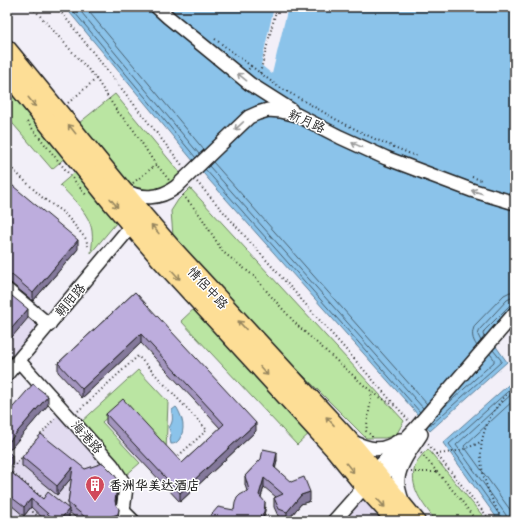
<svg xmlns="http://www.w3.org/2000/svg" width="522" height="528" viewBox="0 0 522 528" font-family="Itim,'LXGW WenKai TC',sans-serif">
<rect width="100%" height="100%" fill="#f2eff8"/>
<filter id="ink" filterUnits="userSpaceOnUse"><feTurbulence type="fractalNoise" baseFrequency=".025" numOctaves="2"/><feDisplacementMap in="SourceGraphic" scale="8" xChannelSelector="R" yChannelSelector="G"/><feConvolveMatrix kernelMatrix="1 2 1 2 8 2 1 2 1" color-interpolation-filters="sRGB"/></filter>
<g filter="url(#ink)">
<g fill="#e2dbf0">
<path d="M7,299L44,329L7,373Z"/>
<path d="M62,410L112,465L132,521H7V455L17,463Z"/>
<path d="M365,487L392,521H335Z"/>
</g>
<g fill="#bae5a2" stroke="#6b805f">
<path d="M7,78L68,155L52,169L7,117Z"/>
<path d="M115,94L181,174L160,193L129,186L79,123Z"/>
<path d="M81,167L122,216L91,253C92,246 93,239 92,231C90,214 71,197 60,185Z"/>
<path d="M190,188L404,421L396,435L385,438H366L228,300L173,236L171,211L178,200Z"/>
<path d="M198,305L313,430L297,445L181,321Z"/>
<path d="M138,370L168,402L166,451L123,404L102,422L140,463L125,476L79,424Z"/>
<path d="M428,449L487,521H436C423,504 407,486 416,464C418,459 424,453 428,449Z"/>
</g>
<g fill="#8bc3ea" stroke="#5f8098">
<path d="M65,7H515V305L487,334L507,362L430,431L413,409L209,180Z"/>
<path d="M515,379V521H499L443,443Z"/>
<path d="M176,407L177,408C183,419 186,429 179,440C176,443 175,444 171,444L170,439L171,435L169,428C174,420 172,418 172,410Z"/>
</g>
<path fill="#f2eff8" d="M274,7H288L272,74L261,65Z"/>
<g fill="none" stroke-linecap="round" stroke-linejoin="round">
<g stroke="#485f6e" stroke-width="1">
<path d="M70,7L196,158"/>
<path d="M77,7L199,154"/>
<path d="M85,7L204,150"/>
<path d="M213,162L427,404"/>
<path d="M209,166L423,408"/>
<path d="M205,169L420,412"/>
<path d="M484,337L483,334L484,331L511,304L515,303"/>
<path d="M481,341L478,335L480,329L507,300L511,298H515"/>
<path d="M477,346C472,339 471,333 475,325L504,295L510,292H515"/>
<path d="M444,407L494,362V359L490,354"/>
<path d="M429,424H432L501,362V360L493,350"/>
<path d="M502,521L501,517L449,444L515,385"/>
<path d="M507,521L506,515L456,445L515,391"/>
<path d="M513,521V516L511,511L464,446L515,399"/>
</g>
<defs>
<g id="minor">
<path d="M157,7L168,17L250,84L291,110"/>
<path d="M124,190C141,200 160,199 176,187L249,117L258,113L268,110L281,111L297,115L340,137L386,158L471,190L515,203"/>
<path d="M7,290L49,325"/>
<path d="M19,361L112,465L126,487L123,511L133,521"/>
<path d="M7,374L132,225"/>
<path d="M351,441C370,450 381,453 400,440"/>
<path d="M374,482L380,479L403,455"/>
<path d="M403,503C400,495 397,487 398,479C399,464 413,447 421,434"/>
<path d="M334,521L365,486L374,472L416,428L515,313"/>
</g>
<g id="highway">
<path d="M7,50L144,217L172,249L348,440L415,521"/>
<path d="M7,72L112,202L161,259L335,449L365,486L397,521"/>
</g>
</defs>
<use href="#minor" stroke="#1c1c1c" stroke-width="16"/>
<use href="#highway" stroke="#1c1c1c" stroke-width="22"/>
<g stroke="#1c1c1c" stroke-width="2" stroke-dasharray="1 3" stroke-linecap="butt">
<path d="M32,7L95,77L117,111L133,129L152,159L169,180"/>
<path d="M57,7L182,165"/>
<path d="M7,31L11,36"/>
<path d="M215,39L251,66L248,70"/>
<path d="M251,66L276,85L337,120L375,139L418,157"/>
<path d="M260,73L277,7"/>
<path d="M68,103L96,79"/>
<path d="M27,122L64,168L87,196"/>
<path d="M7,164L44,199L64,213L72,222L86,239L88,246"/>
<path d="M472,177L481,180"/>
<path d="M197,182L395,405"/>
<path d="M133,183L157,164"/>
<path d="M183,195L200,215L223,252L255,277L270,295L298,326L366,387L378,396L397,407L408,420"/>
<path d="M78,411L138,356L207,430L177,457"/>
<path d="M372,437V436L366,431L372,392"/>
<path d="M482,441C486,419 499,401 515,386"/>
<path d="M428,444L491,521"/>
<path d="M421,453L461,500L476,521"/>
<path d="M436,454C452,453 468,449 482,441C477,472 490,494 502,521"/>
<path d="M411,472H436"/>
<path d="M44,499L10,471L55,418"/>
<path d="M35,508L33,512L43,521"/>
</g>
<use href="#minor" stroke="#fff" stroke-width="13"/>
<use href="#highway" stroke="#fdde96" stroke-width="19"/>
</g>
<g fill="#a395be" stroke="#1c1c1c">
<path d="M7,181L78,249L33,301L12,284L9,282H7Z"/>
<path d="M135,292L256,431L180,502L106,423V414L182,463L220,428L141,343L82,398L58,372V363Z"/>
<path d="M48,405L8,451L12,463L7,469L43,499L68,509V503L72,477L57,495L22,466V457L85,469L118,489L116,505L119,518L118,521H80L69,512V518L66,521H46L31,507L24,516L11,505L7,510V414Z"/>
<path d="M261,459L277,460L275,468L310,501L301,504L287,521L279,518L274,507V498L276,497L264,487L261,497L265,510L263,521H206L234,510L247,491L245,485V476Z"/>
</g>
<g fill="#84799b" stroke="#1c1c1c">
<path d="M78,240V249L33,301V293Z"/>
<path d="M28,309V318L7,343V334Z"/>
<path d="M141,334V343L82,398V389Z"/>
<path d="M48,396V405L7,453V444Z"/>
<path d="M256,423V431L180,502V493Z"/>
<path d="M277,452V460L274,476V467Z"/>
<path d="M12,455V463L7,470V461Z"/>
<path d="M73,467V476L57,495V486Z"/>
<path d="M264,478V487L259,503V495Z"/>
<path d="M118,480V489L115,510V501Z"/>
<path d="M310,492V501L301,504L287,521V512L301,495Z"/>
<path d="M11,497V505L7,510V502Z"/>
<path d="M31,499V507L24,516V507Z"/>
<path d="M265,502V510L263,521H254Z"/>
<path d="M69,509V518L66,521H59Z"/>
<path d="M119,509L118,521H98Z"/>
<path d="M238,518V521H231Z"/>
</g>
<g fill="#bdaddd" stroke="#1c1c1c">
<path d="M7,181L78,240L33,293L12,275L9,274H7Z"/>
<path d="M7,292L28,309L7,334Z"/>
<path d="M135,292L256,423L180,493L106,414L123,399L182,463L224,424L141,334L82,389L58,363Z"/>
<path d="M33,384L48,396L7,444V414Z"/>
<path d="M41,434L85,469L103,463L114,474L118,480L115,501L116,505L119,509L118,514L98,521H90L68,503L73,467L57,486L22,457Z"/>
<path d="M263,449L277,452L274,467L291,482L304,477L310,492L301,495L287,512L279,509L274,498L283,494L264,478L259,495L265,502L264,512L261,516L257,520L254,521H243L238,518L231,521H206L218,507L234,510L235,503L237,498L240,495L249,490L245,476L261,459Z"/>
<path d="M7,451L12,455L7,461Z"/>
<path d="M7,469L43,499L48,492L69,509L59,521H56L31,499L24,507L11,497L7,502Z"/>
</g>
<defs><path id="oneway-shaft" d="M-6 0H5M1.5-3L5.5 0L1.5 3" fill="none" stroke-width="1.6" stroke-linecap="round" stroke-linejoin="round"/></defs>
<g stroke="#999">
<use href="#oneway-shaft" transform="translate(242 77) rotate(-141)"/>
<use href="#oneway-shaft" transform="translate(239 126) rotate(137)"/>
<use href="#oneway-shaft" transform="translate(357 145) rotate(-155)"/>
<use href="#oneway-shaft" transform="translate(477 192) rotate(-164)"/>
</g>
<g stroke="#98875f">
<use href="#oneway-shaft" transform="translate(32 102) rotate(51)"/>
<use href="#oneway-shaft" transform="translate(72 129) rotate(-129)"/>
<use href="#oneway-shaft" transform="translate(114 203) rotate(50)"/>
<use href="#oneway-shaft" transform="translate(155 229) rotate(-130)"/>
<use href="#oneway-shaft" transform="translate(176 275) rotate(48)"/>
<use href="#oneway-shaft" transform="translate(242 325) rotate(-133)"/>
<use href="#oneway-shaft" transform="translate(264 371) rotate(48)"/>
<use href="#oneway-shaft" transform="translate(330 421) rotate(-133)"/>
<use href="#oneway-shaft" transform="translate(350 468) rotate(51)"/>
<use href="#oneway-shaft" transform="translate(381 503) rotate(47)"/>
</g>
</g>
<defs>
<symbol id="building-pin" viewBox="-11 -11 22 30"><path d="M0 17L-7.5 6A9.5 9.5 0 1 1 7.5 6Z" fill="#d1495b" stroke="#fff"/><path d="M-4-6H4V6H1V3H-1V6H-4ZM-2.5-4.3h1.7v1.8h-1.7ZM.8-4.3h1.7v1.8H.8ZM-2.5-1h1.7V.8h-1.7ZM.8-1h1.7V.8H.8Z" fill="#fff"/></symbol>
</defs>
<g fill-rule="evenodd">
<use href="#building-pin" x="84" y="474" width="22" height="30"/>
</g>
<g text-anchor="middle" dominant-baseline="central" stroke-width="3" stroke-linejoin="round" paint-order="stroke">
<g font-size="13" fill="#1c1c1c" stroke="#fff">
<text transform="translate(307 121) rotate(24)">新月路</text>
<text transform="translate(208 288) rotate(47)">情侶中路</text>
<text transform="translate(70 300) rotate(-50)">朝阳路</text>
<text transform="translate(87 437) rotate(48)">海港路</text>
</g>
<g font-size="13" font-weight="bold" fill="#1c1c1c" stroke="#fff" text-anchor="start">
<text x="109" y="485">香洲华美达酒店</text>
</g>
</g>
<rect width="522" height="528" fill="none" stroke="#fff" stroke-width="24"/>
<rect x="12" y="12" width="498" height="504" fill="none" stroke="#1c1c1c" stroke-width="1.5" filter="url(#ink)"/>
</svg>
